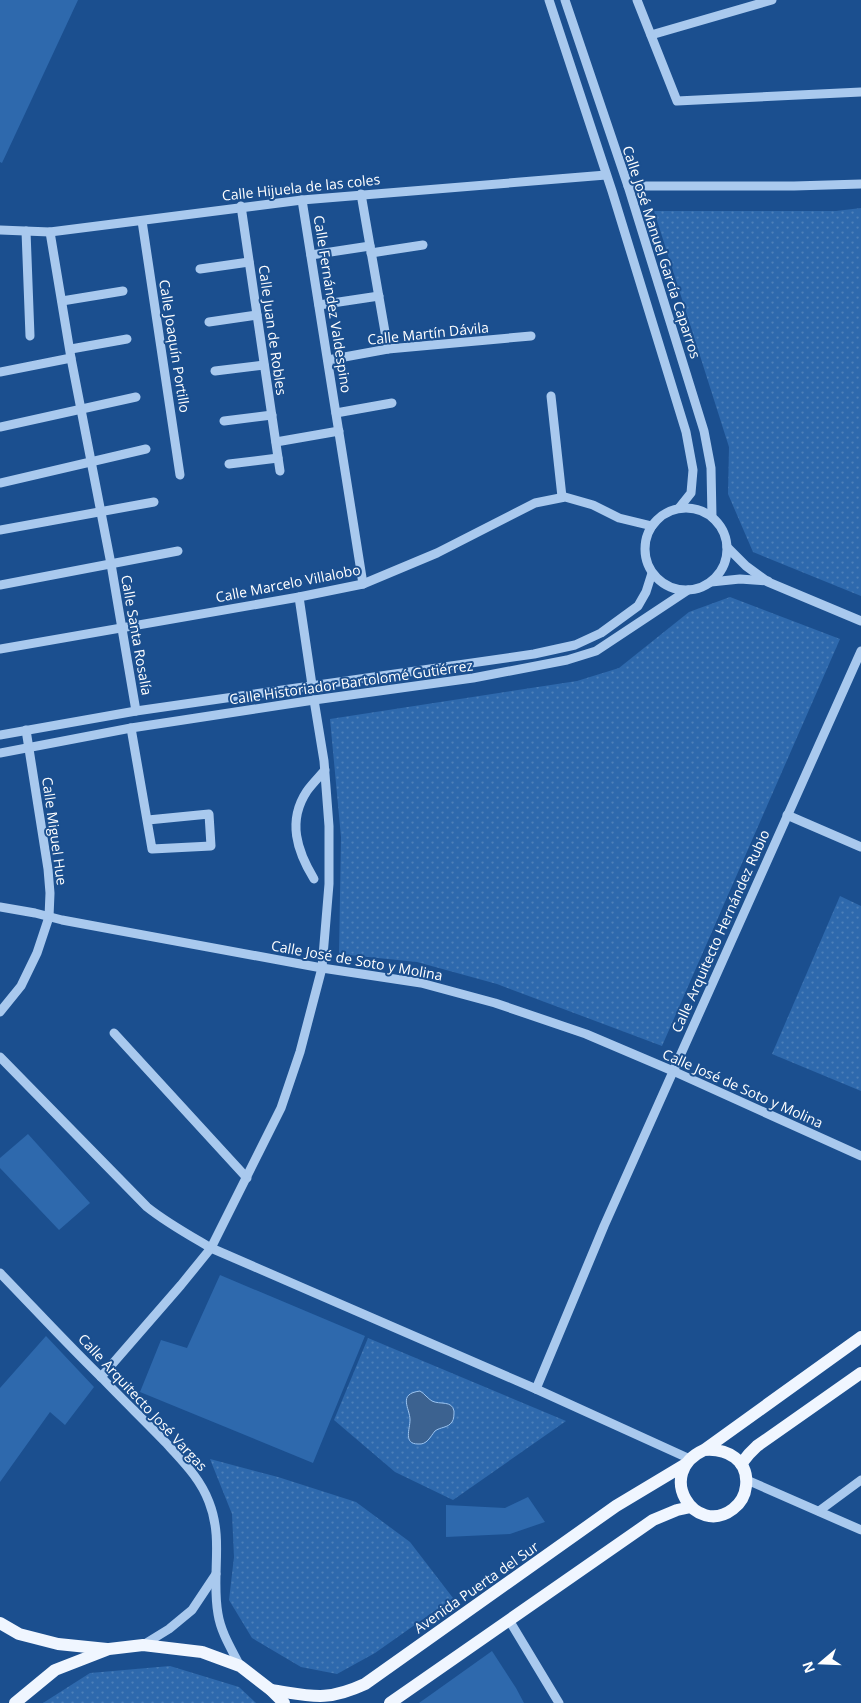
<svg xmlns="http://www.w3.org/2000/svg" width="861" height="1703" viewBox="0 0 861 1703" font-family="'Open Sans',sans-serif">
<defs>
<pattern id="grass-dots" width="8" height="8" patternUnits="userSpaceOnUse" patternTransform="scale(1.25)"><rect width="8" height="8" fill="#2e69ad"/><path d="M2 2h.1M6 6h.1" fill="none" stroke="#4d80b9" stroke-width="1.8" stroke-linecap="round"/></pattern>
</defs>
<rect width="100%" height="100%" fill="#1b4f8f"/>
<g fill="url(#grass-dots)">
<path d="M861,208V596L753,552L728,494L729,447L654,211H836Z"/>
<path d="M730,597L840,639L662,1046L497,984L417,962L339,954L341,837L330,719L577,681L619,668L689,612Z"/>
<path d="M840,896L861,906V1091L772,1054Z"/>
<path d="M368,1338L566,1421L453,1500L395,1472L334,1420Z"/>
<path d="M210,1459L278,1477L356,1502L410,1542L453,1598L375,1653L337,1674L301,1667L252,1638L229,1600L234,1557L232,1514Z"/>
<path d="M170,1666L239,1687L256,1703H43L90,1673Z"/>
</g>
<g fill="#2e69ad">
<path d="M0,0H78L2,163L0,162Z"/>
<path d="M28,1134L90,1203L59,1230L0,1168V1158Z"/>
<path d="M220,1275L365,1336L313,1463L140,1392L161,1340L187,1348Z"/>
<path d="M46,1336L94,1387L65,1425L50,1412L0,1482V1388Z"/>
<path d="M528,1497L545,1522L510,1534L446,1537V1505L505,1508Z"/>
<path d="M492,1651L516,1688L524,1703H419Z"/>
</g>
<path fill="#3c6290" stroke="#9cc4f0" d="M420,1391C425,1394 427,1398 432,1401C440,1405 452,1400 454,1411C454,1415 454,1419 452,1422C448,1428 440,1427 435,1431C430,1437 427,1445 418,1444C403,1444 410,1429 410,1420C410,1408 397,1394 420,1391Z"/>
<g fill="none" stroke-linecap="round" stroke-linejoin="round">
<g stroke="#a9c9ee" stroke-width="9">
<path d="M549,0L612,191L686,432L693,470L691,493L679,508"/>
<path d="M565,0L628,186L704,431L711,468L712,517"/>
<path d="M637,0L677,101L861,92"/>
<path d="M651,35L772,0"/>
<path d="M628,186H794L861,184"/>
<path d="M361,194L388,349"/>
<path d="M302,200L363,584"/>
<path d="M241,206L280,471"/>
<path d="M142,221L180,475"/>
<path d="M0,230L50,232L302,200L606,175"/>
<path d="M26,231L30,336"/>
<path d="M50,232L71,358L111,564L136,711"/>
<path d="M371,253L423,245"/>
<path d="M311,255L370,246"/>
<path d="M200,269L249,262"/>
<path d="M62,301L123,291"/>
<path d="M319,305L379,296"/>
<path d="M209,322L257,315"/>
<path d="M71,349L127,339"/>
<path d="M328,360L388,349L531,336"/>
<path d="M215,371L264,365"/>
<path d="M0,372L71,358"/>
<path d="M551,396L562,497"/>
<path d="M336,413L392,403"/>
<path d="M224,421L272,415"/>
<path d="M0,427L136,397"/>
<path d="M276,442L339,431"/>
<path d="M229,464L278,458"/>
<path d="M0,483L146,449"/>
<circle cx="686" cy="549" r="41"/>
<path d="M0,530L154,502"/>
<path d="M727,547L746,566L768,582L861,621"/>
<path d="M711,582L740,579L768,581"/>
<path d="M0,585L178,551"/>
<path d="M299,597L312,685"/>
<path d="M0,649L299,597L363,584L437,553L535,503L565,497L593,505L619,518L652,526"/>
<path d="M131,728L152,849L211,846L209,814L148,820"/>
<path d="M0,735L136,711L534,654L575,645L601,633L638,606L646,592L652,573"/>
<path d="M0,753L131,728L314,700L473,678L567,660L596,651L688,590"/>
<path d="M787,815L861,847"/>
<path d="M314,879C297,851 287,821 307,791C312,784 319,777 325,770"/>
<path d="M0,907L35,913L62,920L322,968L421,983L495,1003L586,1034L673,1071L861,1156"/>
<path d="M0,1012L21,986L37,953L49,917L50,893L48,869L26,730"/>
<path d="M114,1033L247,1178"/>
<path d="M0,1057L147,1207C167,1223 189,1235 211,1248L536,1389L690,1459"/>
<path d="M0,1273C34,1308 68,1345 103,1379C124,1401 146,1422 167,1444C183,1462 200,1478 209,1502C224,1540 211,1576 218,1614C221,1633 232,1650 240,1666"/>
<path d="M101,1377L181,1285L211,1248L281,1108L300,1052L322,968L329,884V826L324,761L314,700"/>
<path d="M536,1389L604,1226L861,651"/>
<path d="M747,1480L861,1530"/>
<path d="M819,1511L861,1480"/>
<path d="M509,1620L559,1703"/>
<path d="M143,1645L169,1629L192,1610L216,1574"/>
</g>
<g stroke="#f0f6ff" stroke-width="12">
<path d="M704,1450C727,1448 749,1460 746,1486C745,1496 741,1503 733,1509C695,1538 654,1473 704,1450L861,1337"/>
<path d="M741,1464L749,1454L757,1446L861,1373"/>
<path d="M0,1623L19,1634L58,1644L107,1649"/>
<path d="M271,1690C312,1696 326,1702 365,1684L616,1506L686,1464"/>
<path d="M15,1703L55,1670L109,1649L143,1645L202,1652L240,1666L271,1690L284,1703"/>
<path d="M390,1703L653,1520L677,1510L691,1507"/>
</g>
</g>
<g text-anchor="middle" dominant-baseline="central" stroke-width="4" stroke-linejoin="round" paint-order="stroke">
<g font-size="14" fill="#fff" stroke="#1b4f8f">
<text transform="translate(301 187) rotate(-6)">Calle Hijuela de las coles</text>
<text transform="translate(662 252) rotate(72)">Calle José Manuel García Caparros</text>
<text transform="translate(333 304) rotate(81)">Calle Fernández Valdespino</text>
<text transform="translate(273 330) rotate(82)">Calle Juan de Robles</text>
<text transform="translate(428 333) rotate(-6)">Calle Martín Dávila</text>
<text transform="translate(175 346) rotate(81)">Calle Joaquín Portillo</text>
<text transform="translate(288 583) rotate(-11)">Calle Marcelo Villalobo</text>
<text transform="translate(137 635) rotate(80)">Calle Santa Rosalía</text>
<text transform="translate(351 682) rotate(-8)">Calle Historiador Bartolomé Gutiérrez</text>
<text transform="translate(55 831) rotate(82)">Calle Miguel Hue</text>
<text transform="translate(720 931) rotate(-66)">Calle Arquitecto Hernández Rubio</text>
<text transform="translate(357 960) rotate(10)">Calle José de Soto y Molina</text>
<text transform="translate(743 1088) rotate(24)">Calle José de Soto y Molina</text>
<text transform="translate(143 1402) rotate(47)">Calle Arquitecto José Vargas</text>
<text transform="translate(476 1587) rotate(-35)">Avenida Puerta del Sur</text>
</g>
</g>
<g transform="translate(821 1663) rotate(251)" stroke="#1b4f8f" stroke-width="4" paint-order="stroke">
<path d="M0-4L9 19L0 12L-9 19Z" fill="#ffffff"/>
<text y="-8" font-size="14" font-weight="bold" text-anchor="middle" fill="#ffffff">N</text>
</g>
</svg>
